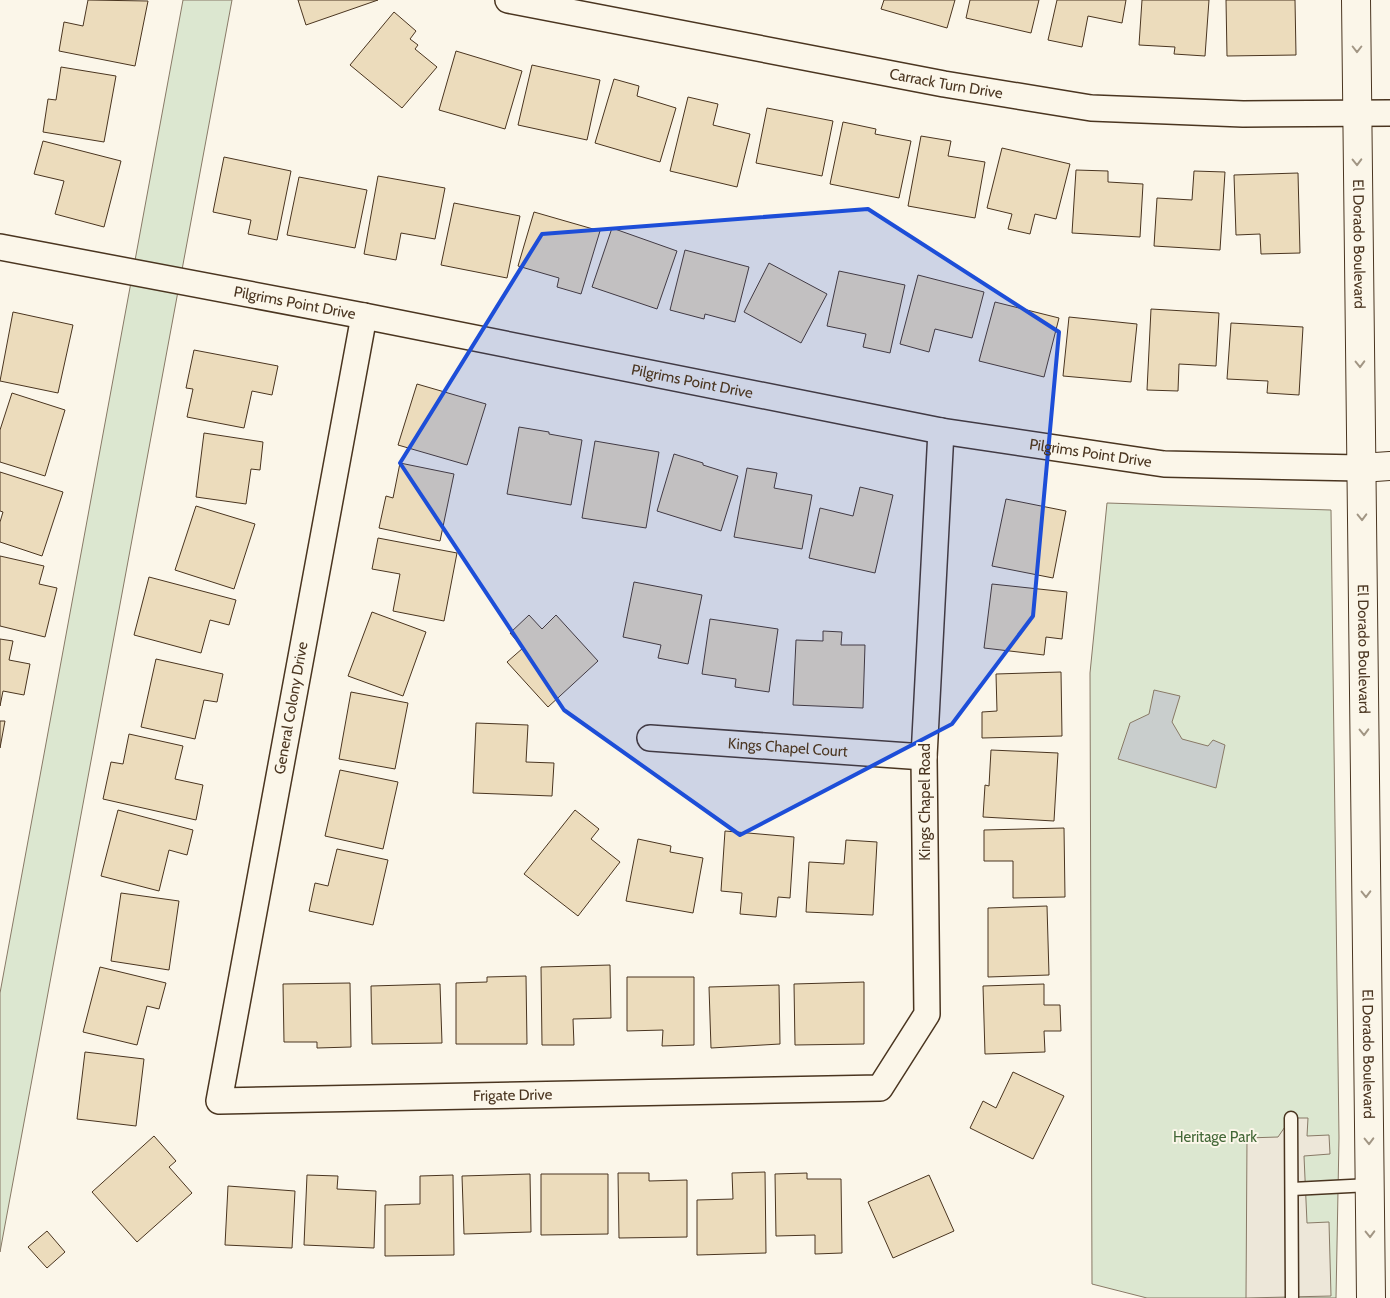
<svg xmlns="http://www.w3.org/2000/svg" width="1390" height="1298" viewBox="0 0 1390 1298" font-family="Cabin,sans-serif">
<rect width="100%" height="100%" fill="#fbf6e9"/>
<g fill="#dce7d0" stroke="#887966">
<path d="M183,0H232L0,1252V993Z"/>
<path d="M1107,503L1331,510L1339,1138L1336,1298H1147L1092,1284L1090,673Z"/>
</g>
<path fill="#ede7d9" stroke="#887966" d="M1291,1118H1308L1307,1136L1329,1135L1330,1154L1304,1156L1307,1223L1329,1222L1331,1296L1246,1298L1247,1138L1278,1137Z"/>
<path fill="#c9cecd" stroke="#887966" d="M1154,690L1180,696L1172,722L1182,739L1208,746L1213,740L1225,745L1216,788L1118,759L1130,723L1149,714Z"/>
<g fill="#ecdcbc" stroke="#4a3520">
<path d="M88,0L148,1L135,66L59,51L64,22L83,26Z"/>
<path d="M298,0H378L306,25Z"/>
<path d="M884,0H955L947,28L881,9Z"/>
<path d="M970,0H1039L1031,33L966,18Z"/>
<path d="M1057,0H1126L1122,23L1088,16L1082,47L1048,40Z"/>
<path d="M1142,0H1209L1205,56L1174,54L1175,47L1139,45Z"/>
<path d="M1226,0H1295L1296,55L1227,56Z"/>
<path d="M394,12L416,31L410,39L418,45L415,49L437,67L402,108L350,65Z"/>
<path d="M456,51L522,71L505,129L439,110Z"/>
<path d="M532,65L600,80L587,140L518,125Z"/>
<path d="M61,67L116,76L104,142L43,132L48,99L56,100Z"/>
<path d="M614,79L639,86L637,96L676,108L660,162L595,143Z"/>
<path d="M688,97L718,104L713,125L750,134L737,187L670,171Z"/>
<path d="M767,108L833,121L822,176L756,163Z"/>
<path d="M843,122L876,129L875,134L911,141L899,198L830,184Z"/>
<path d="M921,136L951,141L948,156L985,162L975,218L908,206Z"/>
<path d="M43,141L121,161L104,227L55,214L64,181L34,174Z"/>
<path d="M1002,148L1070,164L1056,219L1035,214L1030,234L1008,229L1012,214L987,208Z"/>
<path d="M224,157L291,171L277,240L248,234L251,220L213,212Z"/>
<path d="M1076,170L1108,171V182L1143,184L1140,237L1072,233Z"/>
<path d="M1194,171L1225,172L1220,250L1154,246L1157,198L1192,200Z"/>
<path d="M1298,173L1300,253L1261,254L1260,234L1236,235L1234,175Z"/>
<path d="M378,176L445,188L435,239L401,233L396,260L364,254Z"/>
<path d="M299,177L367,190L355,248L287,235Z"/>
<path d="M454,203L520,216L507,278L441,265Z"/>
<path d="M534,212L600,231L581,294L557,287L559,278L518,266Z"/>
<path d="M612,228L677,251L657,309L592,287Z"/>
<path d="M685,250L749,267L735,322L705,314L704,319L670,310Z"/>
<path d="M769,263L827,294L801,343L744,312Z"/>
<path d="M839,271L905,285L890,353L863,347L866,334L827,326Z"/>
<path d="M918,275L984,292L972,338L935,329L929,352L900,344Z"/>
<path d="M995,302L1059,318L1044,377L979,361Z"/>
<path d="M1151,309L1219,313L1216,366L1179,364L1178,391L1147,390Z"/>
<path d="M13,312L73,325L58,393L0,381Z"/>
<path d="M1069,317L1137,324L1131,382L1063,376Z"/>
<path d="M1231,323L1303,327L1299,395L1267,393L1268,381L1227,379Z"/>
<path d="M194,350L278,366L272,395L252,391L244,428L187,417L193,389L186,388Z"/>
<path d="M417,384L486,404L467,465L398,445Z"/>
<path d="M12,393L65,410L45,476L0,462V430Z"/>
<path d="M519,427L549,432V434L582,440L571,505L507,494Z"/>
<path d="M204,433L263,442L260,470L251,469L246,504L196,497Z"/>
<path d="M595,441L659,452L646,528L582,518Z"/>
<path d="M674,454L703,463V465L738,476L721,531L657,511Z"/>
<path d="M400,463L454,474L440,541L379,528L386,496L393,498Z"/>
<path d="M747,468L777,473L774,488L812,495L802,549L734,537Z"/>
<path d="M0,472L63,492L42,556L0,542V522L3,512L0,511Z"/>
<path d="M860,487L893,495L875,573L809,558L820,508L853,516Z"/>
<path d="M1006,499L1066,511L1053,578L992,566Z"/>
<path d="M196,506L255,524L234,589L175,570Z"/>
<path d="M378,538L457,553L444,621L393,611L400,574L372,569Z"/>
<path d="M0,556L44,566L39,584L57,588L45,637L0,626Z"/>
<path d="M149,577L236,600L229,625L210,620L201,653L134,635Z"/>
<path d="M634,582L702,595L688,664L658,658L661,645L623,637Z"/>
<path d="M992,584L1067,592L1062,639L1046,637L1044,655L984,648Z"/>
<path d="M372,612L426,632L403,696L348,676Z"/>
<path d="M529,615L542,629L556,615L598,661L548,707L507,662L523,648L510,633Z"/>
<path d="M710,619L778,629L769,692L735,687L736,679L702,674Z"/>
<path d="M823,631L842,632L841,645H865L863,708L793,705L796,640L823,641Z"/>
<path d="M0,639L13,641L9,660L30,664L24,695L3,691L0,706Z"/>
<path d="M156,659L223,674L217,702L204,700L195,739L141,727Z"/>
<path d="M1061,672L1062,736L982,738V712L997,711L996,674Z"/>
<path d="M351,692L408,703L395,769L339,759Z"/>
<path d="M0,721H5L0,748Z"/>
<path d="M476,723L528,725L526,762L554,763L552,796L473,793Z"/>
<path d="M129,734L183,746L175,779L203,785L196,820L103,799L111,762L123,764Z"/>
<path d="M991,750L1058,753L1054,821L983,817L985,785L989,786Z"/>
<path d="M340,770L398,782L383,849L325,836Z"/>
<path d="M118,810L193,830L187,855L169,850L159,891L101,876Z"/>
<path d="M575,810L599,829L591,839L620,862L578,916L524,874Z"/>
<path d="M1064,828L1065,897L1013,898V861H984V830Z"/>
<path d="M725,831L794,837L790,898L778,897L776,917L740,914L742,893L721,891Z"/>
<path d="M638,839L671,846L670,852L703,858L693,913L626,901Z"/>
<path d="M846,840L877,842L873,915L806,912L809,862L844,864Z"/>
<path d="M337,849L388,860L373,925L309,911L315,883L328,886Z"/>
<path d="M121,893L179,901L169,970L111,961Z"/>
<path d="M1047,906L1049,975L988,977V908Z"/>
<path d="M610,965L611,1018L573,1019L574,1045H542L541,967Z"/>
<path d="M100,967L166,983L159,1009L147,1006L137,1045L83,1032Z"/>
<path d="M526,976L527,1044H456V983L487,982V977Z"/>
<path d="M627,977H694V1045L662,1046L663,1030L627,1031Z"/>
<path d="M864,982V1044L795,1045L794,984Z"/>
<path d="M350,983L351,1047L317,1048V1042H284L283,984Z"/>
<path d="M440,984L442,1043L372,1044L371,986Z"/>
<path d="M1044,984V1005H1060L1061,1031H1044L1045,1052L985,1054L983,986Z"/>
<path d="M779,985L780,1044L711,1048L709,987Z"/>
<path d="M85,1052L144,1059L136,1126L77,1119Z"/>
<path d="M1013,1072L1064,1096L1033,1159L970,1128L983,1101L996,1108Z"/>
<path d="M154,1136L176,1161L169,1167L192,1193L137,1242L92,1192Z"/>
<path d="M765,1172L766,1253L697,1255V1200L733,1199L732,1173Z"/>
<path d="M618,1173H649V1181L687,1180V1237L619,1238Z"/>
<path d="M807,1173V1179H841L842,1253L815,1254V1235L776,1236L775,1174Z"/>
<path d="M530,1174L531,1232L464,1234L462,1176Z"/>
<path d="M541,1174H608V1234L541,1235Z"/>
<path d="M307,1175L338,1176L337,1189L376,1191L374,1248L304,1245Z"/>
<path d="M453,1175L454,1255L385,1256V1205L420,1204V1176Z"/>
<path d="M929,1175L954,1231L893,1258L868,1202Z"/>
<path d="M228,1186L295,1191L292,1248L225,1245Z"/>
<path d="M47,1231L65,1252L47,1268L28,1247Z"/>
</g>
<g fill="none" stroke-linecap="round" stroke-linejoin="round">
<defs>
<g id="lane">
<path d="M1291,1118L1292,1298"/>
<path d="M1292,1189L1370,1185"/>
</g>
<g id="street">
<path id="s1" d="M508,0L944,84L1091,108L1243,114L1390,113"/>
<path id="s2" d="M0,247L364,316L941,431L1164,464L1361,468"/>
<path id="s3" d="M364,316L219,1101L880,1088L927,1014L924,757L941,431"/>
<path id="s4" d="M650,738L924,757"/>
</g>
<g id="secondary">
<path id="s5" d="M1356,0L1371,1298"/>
<path d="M1361,468L1390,466"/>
</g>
</defs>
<use href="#lane" stroke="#4a3520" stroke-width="15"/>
<use href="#street" stroke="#4a3520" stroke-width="28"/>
<use href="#secondary" stroke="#4a3520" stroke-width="30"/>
<use href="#lane" stroke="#fbf6e9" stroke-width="12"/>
<use href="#street" stroke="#fbf6e9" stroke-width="25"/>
<use href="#secondary" stroke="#fbf6e9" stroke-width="28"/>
</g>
<defs><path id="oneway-chevron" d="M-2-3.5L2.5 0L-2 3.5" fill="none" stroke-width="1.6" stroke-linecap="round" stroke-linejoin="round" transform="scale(1.25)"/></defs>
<g stroke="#a29684">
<use href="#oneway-chevron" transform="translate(1357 49) rotate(90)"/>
<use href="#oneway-chevron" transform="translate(1357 162) rotate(89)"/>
<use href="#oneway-chevron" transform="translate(1360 364) rotate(89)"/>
<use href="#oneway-chevron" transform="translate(1362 517) rotate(89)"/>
<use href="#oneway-chevron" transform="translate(1364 732) rotate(89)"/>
<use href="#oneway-chevron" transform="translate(1366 894) rotate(89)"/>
<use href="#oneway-chevron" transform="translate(1369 1141) rotate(89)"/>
<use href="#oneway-chevron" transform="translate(1370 1234) rotate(89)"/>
</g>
<path fill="#1d4ed8" fill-opacity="0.2" stroke="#1d4ed8" stroke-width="4" stroke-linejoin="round" d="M868,209L1059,332L1033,616L952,724L740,835L564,710L400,463L542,234Z"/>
<g text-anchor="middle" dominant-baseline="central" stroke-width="4" stroke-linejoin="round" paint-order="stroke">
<g font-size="15" fill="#4a3520" stroke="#fbf6e9">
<text stroke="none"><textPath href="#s1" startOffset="446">Carrack Turn Drive</textPath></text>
<text stroke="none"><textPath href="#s5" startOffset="244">El Dorado Boulevard</textPath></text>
<text stroke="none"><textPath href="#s2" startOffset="300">Pilgrims Point Drive</textPath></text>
<text stroke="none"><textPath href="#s2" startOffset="705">Pilgrims Point Drive</textPath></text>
<text stroke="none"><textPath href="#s2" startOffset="1110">Pilgrims Point Drive</textPath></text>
<text stroke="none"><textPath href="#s5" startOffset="649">El Dorado Boulevard</textPath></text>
<text transform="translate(291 708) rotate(-80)">General Colony Drive</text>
<text stroke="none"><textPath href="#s4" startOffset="138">Kings Chapel Court</textPath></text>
<text transform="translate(925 802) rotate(-90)">Kings Chapel Road</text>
<text stroke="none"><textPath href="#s5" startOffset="1054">El Dorado Boulevard</textPath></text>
<text stroke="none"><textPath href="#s3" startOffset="1092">Frigate Drive</textPath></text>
</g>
<g font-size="15" fill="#436837" stroke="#fbf6e9">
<text x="1215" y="1137">Heritage Park</text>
</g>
</g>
</svg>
